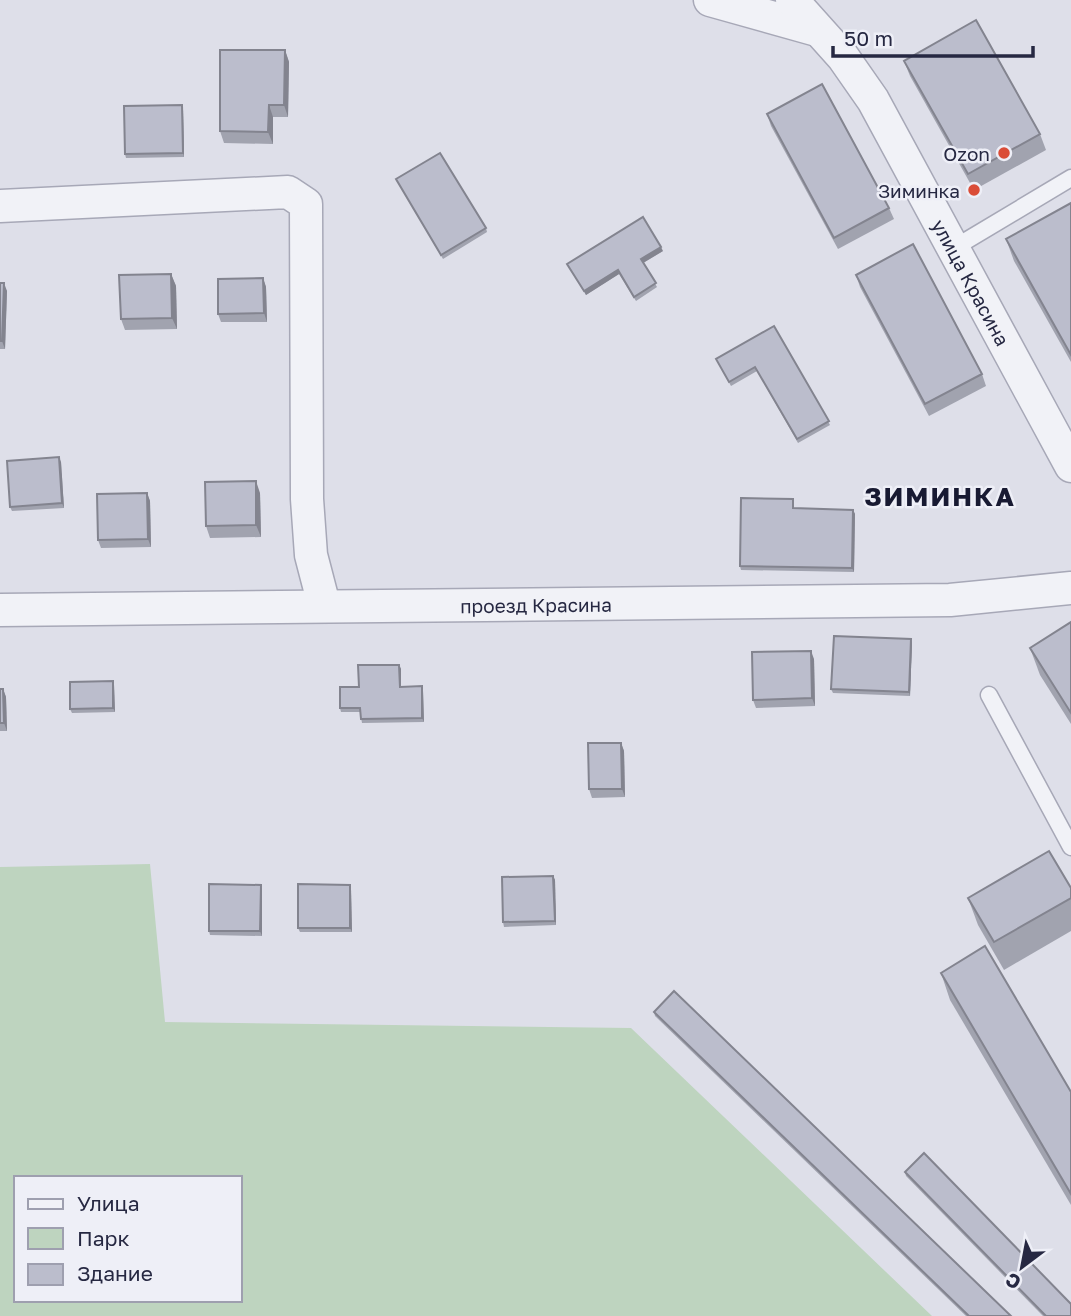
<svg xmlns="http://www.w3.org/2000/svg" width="1071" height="1316" viewBox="0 0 1071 1316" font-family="'Golos Text',sans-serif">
<rect width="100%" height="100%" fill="#dedfe9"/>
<path fill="#bed4bf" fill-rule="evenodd" d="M150,864L165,1022L631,1028L932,1316H0V867ZM16,1178H240V1300H16Z"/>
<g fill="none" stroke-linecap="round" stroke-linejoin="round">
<defs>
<g id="lane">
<path d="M954,248L1071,178"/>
<path d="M989,695L1071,847"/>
</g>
<g id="street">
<path d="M710,0L817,30"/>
<path id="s1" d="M792,0L843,57L873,100L1071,466"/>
<path d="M0,206L288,192L306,204L307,499L311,555L324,605"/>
<path id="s2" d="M0,610L950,600L1071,588"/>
</g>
</defs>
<use href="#lane" stroke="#a7a8b7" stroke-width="19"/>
<use href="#street" stroke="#a7a8b7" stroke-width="35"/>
<use href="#lane" stroke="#f1f2f7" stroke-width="16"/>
<use href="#street" stroke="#f1f2f7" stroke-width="32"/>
</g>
<g fill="#a1a3af">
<path d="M285,50L289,62L288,117H273V144L224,143L220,131Z"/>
<path d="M904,61L1040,134L1046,150L974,190L910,76Z"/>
<path d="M182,105L183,109L184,157L126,158L125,154Z"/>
<path d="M767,114L889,208L894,219L838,249L771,126Z"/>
<path d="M396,179L486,228L487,232L443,259Z"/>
<path d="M1071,203V362L1014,261L1006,239Z"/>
<path d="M663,251L643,263L657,287L636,301L619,274L586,295L567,264Z"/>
<path d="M171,274L176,286L177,329L125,330L121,319Z"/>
<path d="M856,275L982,374L986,386L929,416L860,287Z"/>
<path d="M263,278L266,287L267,322H221L218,314Z"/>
<path d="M0,283L7,291L5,349H0Z"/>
<path d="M774,326L830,425L798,443L757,371L731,386L716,359Z"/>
<path d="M61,462L64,508L12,511L10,507Z"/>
<path d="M147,493L150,501L151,547L101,548L98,540Z"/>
<path d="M260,493L261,537L210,538L206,526Z"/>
<path d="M793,499L794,503V508L853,510L855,514L854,572L741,570L740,566Z"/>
<path d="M1071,622V724L1040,675L1030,648Z"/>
<path d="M911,639L912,643L910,696L833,693L831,689Z"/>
<path d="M814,659L815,706L756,708L753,700Z"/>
<path d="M399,665L401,669V687L422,686L423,691L424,722L362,723L360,712H341L340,708L359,687Z"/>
<path d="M114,685L115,712L72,713L70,709Z"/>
<path d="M0,689H3L6,697L7,731H0Z"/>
<path d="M621,743L624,751L625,797L592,798L589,789Z"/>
<path d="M553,876L555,880L556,925L504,927L503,922Z"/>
<path d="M350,885L351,889L352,932H300L298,928Z"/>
<path d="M1071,888V931L1004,970L978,925L968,898Z"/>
<path d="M262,889V936L210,935L209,931Z"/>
<path d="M941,973L1071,1092V1205L950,1000Z"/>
<path d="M654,1012L1011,1316H966L655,1016Z"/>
<path d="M905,1172L1071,1316H1043L906,1176Z"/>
</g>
<g fill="#83848f">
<path d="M285,50L289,62L288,117L284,105Z"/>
<path d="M182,105L183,109L184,157L183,153Z"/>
<path d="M269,105L273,117V144L268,132Z"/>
<path d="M661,247L663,251L643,263L641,259Z"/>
<path d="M618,270L619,274L586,295L584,291Z"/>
<path d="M171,274L176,286L177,329L172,318Z"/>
<path d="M263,278L266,287L267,322L264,313Z"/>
<path d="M4,283L7,291L5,349L2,341Z"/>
<path d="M59,457L61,462L64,508L62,503Z"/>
<path d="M256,481L260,493L261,537L256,525Z"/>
<path d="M147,493L150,501L151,547L148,539Z"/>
<path d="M853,510L855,514L854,572L852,568Z"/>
<path d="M911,639L912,643L910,696L909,692Z"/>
<path d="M811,651L814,659L815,706L812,698Z"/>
<path d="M399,665L401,669V691L400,687Z"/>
<path d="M113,681L114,685L115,712L113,708Z"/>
<path d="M422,686L423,691L424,722L422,718Z"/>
<path d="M3,689L6,697L7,731L4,723Z"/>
<path d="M621,743L624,751L625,797L622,789Z"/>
<path d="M553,876L555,880L556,925L555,921Z"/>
<path d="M261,885L262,889V936L260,931Z"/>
<path d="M350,885L351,889L352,932L350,928Z"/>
</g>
<g fill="#bbbdcc" stroke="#83848f" stroke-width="2">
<path d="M976,20L1040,134L968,174L904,61Z"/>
<path d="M220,50H285L284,105H269L268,132L220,131Z"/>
<path d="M822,84L889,208L834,238L767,114Z"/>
<path d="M182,105L183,153L125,154L124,106Z"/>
<path d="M440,153L486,228L441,255L396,179Z"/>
<path d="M1071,203V355L1006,239Z"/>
<path d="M643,217L661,247L641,259L656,283L634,297L618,270L584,291L567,264Z"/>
<path d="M913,244L982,374L925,404L856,275Z"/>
<path d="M171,274L172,318L121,319L119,275Z"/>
<path d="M263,278L264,313L218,314V279Z"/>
<path d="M0,283H4L2,341H0Z"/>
<path d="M774,326L829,421L797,439L755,367L729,382L716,359Z"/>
<path d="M59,457L62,503L10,507L7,461Z"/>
<path d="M256,481V525L206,526L205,482Z"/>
<path d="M147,493L148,539L98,540L97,494Z"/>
<path d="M741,498L793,499V508L853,510L852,568L740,566Z"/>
<path d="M1071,622V713L1030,648Z"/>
<path d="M834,636L911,639L909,692L831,689Z"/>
<path d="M811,651L812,698L753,700L752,652Z"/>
<path d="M358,665H399L400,687L422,686V718L361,719L360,708H340V687H359Z"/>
<path d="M113,681V708L70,709V682Z"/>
<path d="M0,689H3L4,723H0Z"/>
<path d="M588,743H621L622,789H589Z"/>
<path d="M1049,851L1071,888V898L994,942L968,898Z"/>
<path d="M553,876L555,921L503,922L502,877Z"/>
<path d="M209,884L261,885L260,931H209Z"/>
<path d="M298,884L350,885V928H298Z"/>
<path d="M985,946L1071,1092V1194L941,973Z"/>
<path d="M674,991L1011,1316H969L654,1012Z"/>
<path d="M924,1153L1071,1304V1316H1046L905,1172Z"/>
</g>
<g fill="#da4c37" stroke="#eeeff7" stroke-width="2.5">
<circle cx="1004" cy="153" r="7"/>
<circle cx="974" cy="190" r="7"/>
</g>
<g text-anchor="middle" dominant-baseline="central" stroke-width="5" stroke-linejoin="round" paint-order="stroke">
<g font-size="19" fill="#262842" stroke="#eeeff7" text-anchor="end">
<text x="990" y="153">Ozon</text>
<text x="960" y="190">Зиминка</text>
</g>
<g font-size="19" fill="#262842" stroke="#eeeff7">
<text stroke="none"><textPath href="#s1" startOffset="336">улица Красина</textPath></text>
<text stroke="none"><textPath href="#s2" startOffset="536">проезд Красина</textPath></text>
</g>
<g font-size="26" font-weight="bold" letter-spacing="2" fill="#181a32" stroke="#eeeff7">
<text x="940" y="496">ЗИМИНКА</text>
</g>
</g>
<rect x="14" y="1176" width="228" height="126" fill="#eeeff7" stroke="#9e9faf" stroke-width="2"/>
<rect x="28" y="1199" width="35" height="10" fill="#f1f2f7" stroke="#9e9faf" stroke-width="2"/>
<text x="77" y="1211" font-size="21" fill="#262842">Улица</text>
<rect x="28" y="1228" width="35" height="21" fill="#bed4bf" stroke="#9e9faf" stroke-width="2"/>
<text x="77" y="1246" font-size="21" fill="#262842">Парк</text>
<rect x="28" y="1264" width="35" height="21" fill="#bbbdcc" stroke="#9e9faf" stroke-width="2"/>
<text x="77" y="1281" font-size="21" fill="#262842">Здание</text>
<g transform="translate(1022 1267) rotate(212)" stroke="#eeeff7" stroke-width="5" paint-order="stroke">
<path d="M0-5L12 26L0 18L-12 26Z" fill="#262842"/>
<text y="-10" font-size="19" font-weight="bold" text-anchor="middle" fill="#262842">С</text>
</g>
<path d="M833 46v10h200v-10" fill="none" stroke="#262842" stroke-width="3.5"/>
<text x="844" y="46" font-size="21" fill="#262842" stroke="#eeeff7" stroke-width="5" paint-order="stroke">50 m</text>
</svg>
